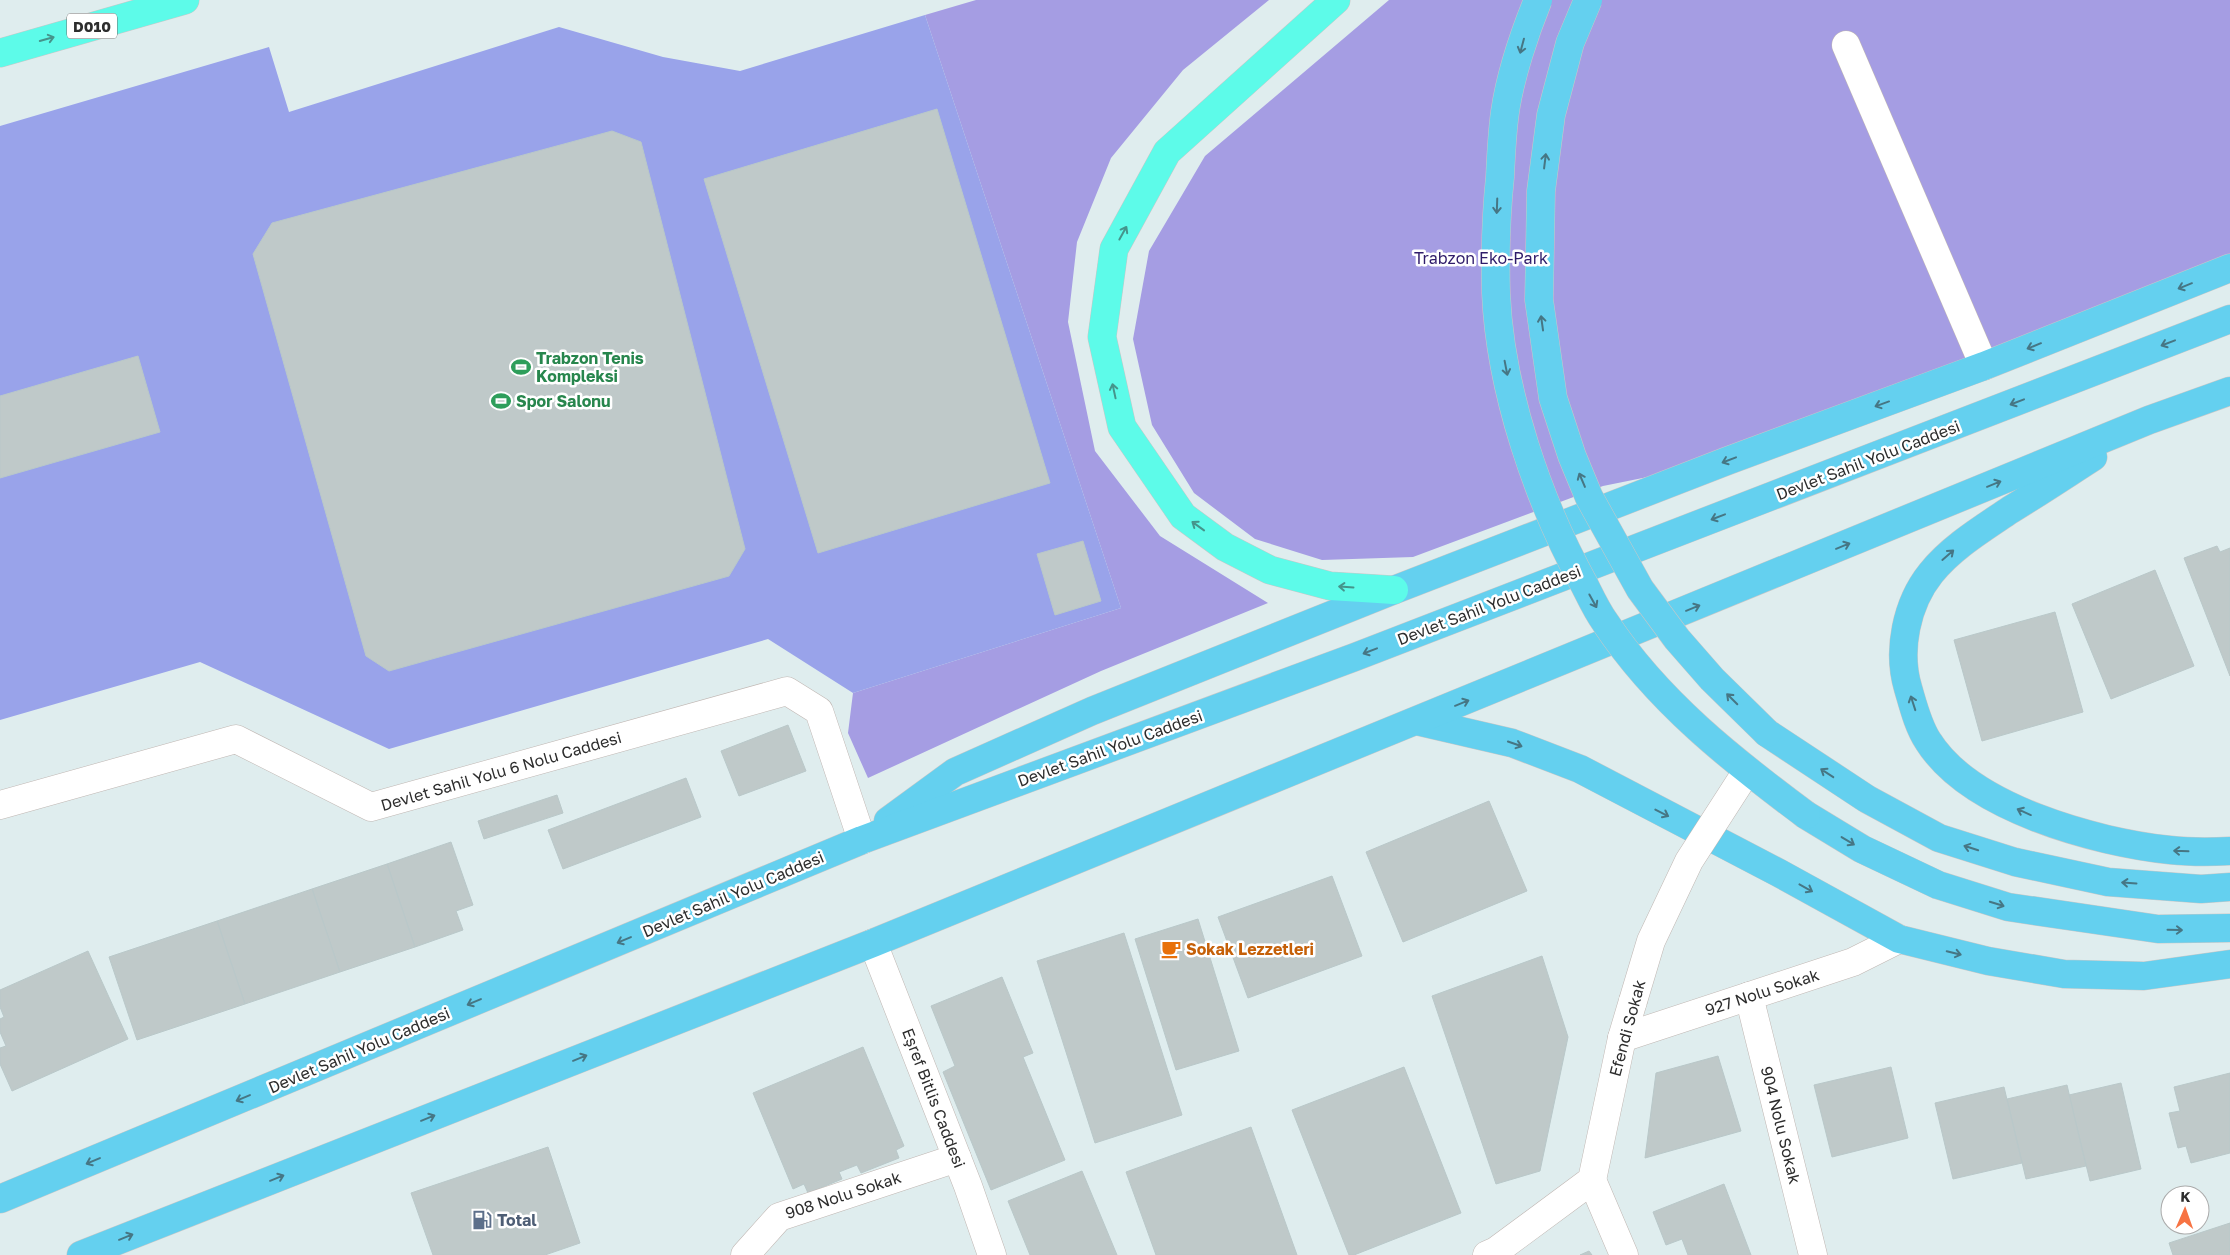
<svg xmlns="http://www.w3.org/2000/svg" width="2230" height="1255" viewBox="0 0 2230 1255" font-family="'Golos Text',sans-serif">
<rect width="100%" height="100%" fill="#dfedee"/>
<g fill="#a59de3">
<path d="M976,0H1269L1183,70L1111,158L1077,242L1068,322L1095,451L1160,536L1268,603L1101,671L868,778L848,733L853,693L1121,608L925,15Z"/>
<path d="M1389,0H2230V268L1727,461L1603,486L1413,557L1322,560L1255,539L1194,493L1152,425L1133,339L1149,251L1205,156Z"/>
</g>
<path fill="#99a3ea" d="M925,15L1121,608L853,693L768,639L389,749L200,662L0,720V126L269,47L289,112L559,27L663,57L740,71Z"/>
<g fill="#bfc9c9" stroke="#b9c8c9">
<path d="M937,109L1050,483L818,553L704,179Z"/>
<path d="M612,131L641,142L745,549L729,576L389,671L366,656L253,254L272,223Z"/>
<path d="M138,356L160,432L0,478V396Z"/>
<path d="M1083,541L1101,601L1055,615L1037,554Z"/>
<path d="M2217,546L2220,552L2230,548V676L2184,558Z"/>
<path d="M2155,570L2194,666L2111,699L2072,604Z"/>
<path d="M2055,612L2083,712L1982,741L1954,640Z"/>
<path d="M788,725L806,771L739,796L721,751Z"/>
<path d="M686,778L701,817L563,869L548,830Z"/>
<path d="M557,795L563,813L484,839L478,821Z"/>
<path d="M1489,801L1527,891L1403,942L1366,852Z"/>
<path d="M451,842L473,905L456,911L463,930L415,947L387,864Z"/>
<path d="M387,864L415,947L340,972L312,889Z"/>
<path d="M1332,876L1362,956L1248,998L1218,917Z"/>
<path d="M312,889L340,972L245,1004L217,921Z"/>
<path d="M1198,919L1239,1051L1176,1070L1135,939Z"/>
<path d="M217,921L245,1004L137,1040L109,957Z"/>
<path d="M1124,933L1182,1115L1095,1143L1037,961Z"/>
<path d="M88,951L128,1039L12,1091L0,1064V1048L6,1046L0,1032V1019L4,1017L0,1007V990Z"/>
<path d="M1542,956L1568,1037L1540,1171L1496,1184L1432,996Z"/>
<path d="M1002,977L1033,1053L1023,1057L1065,1160L991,1190L943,1072L955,1066L931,1006Z"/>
<path d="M863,1047L904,1146L896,1150L899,1158L861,1173L857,1165L839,1172L842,1179L808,1193L804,1184L793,1189L753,1093Z"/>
<path d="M1718,1056L1741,1131L1645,1158L1656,1073Z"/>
<path d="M1404,1067L1461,1213L1354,1255H1349L1292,1110Z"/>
<path d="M1891,1067L1908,1138L1832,1157L1814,1085Z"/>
<path d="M2230,1073V1153L2191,1163L2186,1146L2178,1148L2169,1113L2180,1111L2174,1087Z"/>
<path d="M2121,1083L2141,1169L2090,1181L2069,1095Z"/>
<path d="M2067,1085L2086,1166L2026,1179L2007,1099Z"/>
<path d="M2004,1087L2022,1163L1953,1179L1935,1103Z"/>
<path d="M1251,1127L1297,1255H1156L1126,1172Z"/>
<path d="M548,1147L580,1243L545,1255H433L411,1193Z"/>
<path d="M1082,1171L1117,1255H1030L1008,1201Z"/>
<path d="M1724,1184L1751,1255H1688L1682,1239L1666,1245L1653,1212Z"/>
<path d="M2230,1223V1255H2173L2169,1243Z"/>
<path d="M1589,1251L1592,1255H1580Z"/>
</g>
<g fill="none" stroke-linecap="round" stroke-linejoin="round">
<defs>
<g id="minor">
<path d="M1846,45L1984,366"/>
<path d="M0,805L236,739L371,807L787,691L819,711L862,840"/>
<path d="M873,943L968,1186L992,1255"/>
<path d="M1749,996L1813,1255"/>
<path d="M1622,1038L1853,962L1899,939"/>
<path d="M1592,1180L1624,1255"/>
<path d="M745,1255L779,1217L957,1158"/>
<path d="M1487,1255L1496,1251L1592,1180L1622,1038L1633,1001"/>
</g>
<g id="major">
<path d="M2093,457C2065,475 2038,493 2010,510C1982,529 1952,547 1931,573C1906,604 1897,651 1908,688C1913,705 1918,726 1928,741C1970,808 2095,842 2170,850C2189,852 2210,852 2230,851"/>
<path d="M1417,721L1512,743L1580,769L1779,873L1899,939L1988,961L2064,974L2144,976L2230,964"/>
<path d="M1767,733L1867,799L1939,838L2015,862L2108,882L2201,889L2230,887"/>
<path d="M1806,815L1862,849L1938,885L2008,907L2158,929L2230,928"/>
<path d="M888,821L955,772L1092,711L1394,590L1727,461L1984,366L2230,268"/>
<path d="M0,1199L862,840L1355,657L2230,319"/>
<path d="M81,1255L873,943L2149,420L2230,391"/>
</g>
<g id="highway">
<path d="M1336,0L1167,152L1114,249L1102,337L1122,427L1183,516L1225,547L1270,570L1330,586L1394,590"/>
<path d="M0,53L185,0"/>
</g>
</defs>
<use href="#minor" stroke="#c0b7b3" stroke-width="29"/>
<use href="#major" stroke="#c8c8c8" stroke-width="29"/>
<use href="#highway" stroke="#c8c8c8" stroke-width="29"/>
<use href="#minor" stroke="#fff" stroke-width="28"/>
<use href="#major" stroke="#64d0ef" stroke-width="28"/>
<use href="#highway" stroke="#5dfbe9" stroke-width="28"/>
<defs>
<path id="minor-bridge" d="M1633,1001L1651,941L1689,861L1747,771"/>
<g id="major-bridge">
<path d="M1538,0C1525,32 1510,77 1505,112C1502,133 1501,155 1500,177C1496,215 1495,255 1496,293C1500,390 1538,501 1585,586C1591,598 1597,611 1605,622C1657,701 1732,760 1806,815"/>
<path d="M1588,0L1570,43L1551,115L1541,191L1539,300L1553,398L1572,456L1589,497L1640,589L1677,639L1712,679L1767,733"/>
</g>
</defs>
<use href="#minor-bridge" stroke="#c0b7b3" stroke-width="29" stroke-linecap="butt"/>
<use href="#major-bridge" stroke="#c8c8c8" stroke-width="29" stroke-linecap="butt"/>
<use href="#minor-bridge" stroke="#fff" stroke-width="28"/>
<use href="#major-bridge" stroke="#64d0ef" stroke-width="28"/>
</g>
<defs><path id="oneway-shaft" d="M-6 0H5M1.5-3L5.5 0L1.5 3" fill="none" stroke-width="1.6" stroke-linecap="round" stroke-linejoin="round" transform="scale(1.25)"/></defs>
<g stroke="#45948b">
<use href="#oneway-shaft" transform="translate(47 39) rotate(-16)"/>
<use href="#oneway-shaft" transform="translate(1123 233) rotate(-61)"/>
<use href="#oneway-shaft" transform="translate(1114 391) rotate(-102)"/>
<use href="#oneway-shaft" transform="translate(1198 526) rotate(-144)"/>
<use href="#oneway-shaft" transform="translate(1346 587) rotate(-176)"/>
</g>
<g stroke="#467684">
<use href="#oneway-shaft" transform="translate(1522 46) rotate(105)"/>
<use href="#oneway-shaft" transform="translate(1545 161) rotate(-83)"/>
<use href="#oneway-shaft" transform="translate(1497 206) rotate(92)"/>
<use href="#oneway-shaft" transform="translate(2185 286) rotate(158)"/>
<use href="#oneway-shaft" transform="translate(1542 323) rotate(-98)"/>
<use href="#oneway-shaft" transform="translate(2168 343) rotate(159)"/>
<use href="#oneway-shaft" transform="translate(2034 346) rotate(158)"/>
<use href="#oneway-shaft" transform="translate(1506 368) rotate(79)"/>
<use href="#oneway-shaft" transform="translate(2017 402) rotate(159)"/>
<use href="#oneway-shaft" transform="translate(1882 404) rotate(160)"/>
<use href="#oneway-shaft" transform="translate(1729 460) rotate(159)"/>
<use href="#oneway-shaft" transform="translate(1582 480) rotate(-113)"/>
<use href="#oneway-shaft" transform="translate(1994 484) rotate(-22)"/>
<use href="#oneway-shaft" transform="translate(1718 517) rotate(159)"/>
<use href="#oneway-shaft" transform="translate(1843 546) rotate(-22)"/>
<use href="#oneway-shaft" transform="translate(1948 555) rotate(-41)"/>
<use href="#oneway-shaft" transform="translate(1593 601) rotate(61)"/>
<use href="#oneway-shaft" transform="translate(1693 608) rotate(-22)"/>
<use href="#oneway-shaft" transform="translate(1370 651) rotate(159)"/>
<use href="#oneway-shaft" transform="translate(1732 699) rotate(-135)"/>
<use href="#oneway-shaft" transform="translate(1462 703) rotate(-22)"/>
<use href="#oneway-shaft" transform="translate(1913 703) rotate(-108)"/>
<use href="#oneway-shaft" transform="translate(1515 744) rotate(19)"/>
<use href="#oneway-shaft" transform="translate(1827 773) rotate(-147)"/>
<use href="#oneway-shaft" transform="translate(2024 812) rotate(-156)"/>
<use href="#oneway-shaft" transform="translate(1662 813) rotate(27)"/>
<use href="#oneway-shaft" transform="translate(1848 841) rotate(31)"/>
<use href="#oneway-shaft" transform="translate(1971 848) rotate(-162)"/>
<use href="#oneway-shaft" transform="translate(2181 851) rotate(-178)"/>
<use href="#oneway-shaft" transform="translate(2129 883) rotate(-176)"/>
<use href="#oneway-shaft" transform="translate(1806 888) rotate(29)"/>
<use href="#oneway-shaft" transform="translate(1997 904) rotate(17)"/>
<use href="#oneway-shaft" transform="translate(2175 930) rotate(1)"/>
<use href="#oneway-shaft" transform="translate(624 940) rotate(157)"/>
<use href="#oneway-shaft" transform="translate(1954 953) rotate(14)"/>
<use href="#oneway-shaft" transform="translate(474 1002) rotate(157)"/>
<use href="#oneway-shaft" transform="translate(580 1058) rotate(-22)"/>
<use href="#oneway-shaft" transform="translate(243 1098) rotate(157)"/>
<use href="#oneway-shaft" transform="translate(428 1118) rotate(-22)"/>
<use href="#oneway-shaft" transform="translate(93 1161) rotate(157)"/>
<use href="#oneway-shaft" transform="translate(277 1178) rotate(-22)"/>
<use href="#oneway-shaft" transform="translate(126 1237) rotate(-22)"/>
</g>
<defs>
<symbol id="stadium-bare" viewBox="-9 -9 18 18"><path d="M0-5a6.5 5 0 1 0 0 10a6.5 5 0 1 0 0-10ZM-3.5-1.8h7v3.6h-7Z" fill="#2e9e5b" stroke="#fff" stroke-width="2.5" paint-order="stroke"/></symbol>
<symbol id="cafe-bare" viewBox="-9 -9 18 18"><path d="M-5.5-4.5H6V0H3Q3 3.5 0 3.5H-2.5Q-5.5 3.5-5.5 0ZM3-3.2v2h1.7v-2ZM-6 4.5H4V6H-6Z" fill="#e8710a" stroke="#fff" stroke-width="2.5" paint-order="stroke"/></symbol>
<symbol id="fuel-bare" viewBox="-9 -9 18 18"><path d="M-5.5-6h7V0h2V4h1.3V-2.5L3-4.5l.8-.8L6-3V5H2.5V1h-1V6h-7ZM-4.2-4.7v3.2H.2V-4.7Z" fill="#5c6f8a" stroke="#fff" stroke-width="2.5" paint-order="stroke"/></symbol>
</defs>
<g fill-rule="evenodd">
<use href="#stadium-bare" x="507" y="353" width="28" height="28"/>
<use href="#stadium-bare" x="487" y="387" width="28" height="28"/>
<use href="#cafe-bare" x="1157" y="935" width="28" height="28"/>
<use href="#fuel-bare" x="468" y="1206" width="28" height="28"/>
</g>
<g text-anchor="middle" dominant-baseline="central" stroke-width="5" stroke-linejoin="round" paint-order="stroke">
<rect fill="#fff" stroke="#6c6c6c" stroke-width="1" x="67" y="13.5" width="50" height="25" rx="4"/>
<g font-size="15" font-weight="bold" fill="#2d2d2d">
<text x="92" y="26">D010</text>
</g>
<g font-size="16" fill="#2f1c6a" stroke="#fff">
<text x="1481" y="258">Trabzon Eko-Park</text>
</g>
<g font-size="16" font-weight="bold" fill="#27864d" stroke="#fff" text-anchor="start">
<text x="536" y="358">Trabzon Tenis<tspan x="536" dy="18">Kompleksi</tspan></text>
<text x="516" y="401">Spor Salonu</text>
</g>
<g font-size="16" fill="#2d2d2d" stroke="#fff">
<text transform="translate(1868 460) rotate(-21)">Devlet Sahil Yolu Caddesi</text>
<text transform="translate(1489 605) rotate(-21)">Devlet Sahil Yolu Caddesi</text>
<text transform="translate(1110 748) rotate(-20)">Devlet Sahil Yolu Caddesi</text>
<text transform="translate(501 771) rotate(-16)">Devlet Sahil Yolu 6 Nolu Caddesi</text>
<text transform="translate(733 894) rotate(-23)">Devlet Sahil Yolu Caddesi</text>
<text transform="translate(1762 992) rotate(-18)">927 Nolu Sokak</text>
<text transform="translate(1627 1028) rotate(-75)">Efendi Sokak</text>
<text transform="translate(359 1050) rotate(-23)">Devlet Sahil Yolu Caddesi</text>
<text transform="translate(934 1098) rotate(69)">Eşref Bitlis Caddesi</text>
<text transform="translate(1781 1125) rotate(76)">904 Nolu Sokak</text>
<text transform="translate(843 1195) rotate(-18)">908 Nolu Sokak</text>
</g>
<g font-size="16" font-weight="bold" fill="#c56008" stroke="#fff" text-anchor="start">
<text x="1186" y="949">Sokak Lezzetleri</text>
</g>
<g font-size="16" font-weight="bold" fill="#4e5e75" stroke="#fff" text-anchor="start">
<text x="497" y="1220">Total</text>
</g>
</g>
<g transform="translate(2185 1210) rotate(2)"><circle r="24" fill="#ffffff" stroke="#ababab"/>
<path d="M0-4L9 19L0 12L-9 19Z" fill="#f77343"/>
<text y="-8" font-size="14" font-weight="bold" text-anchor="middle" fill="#2d2d2d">K</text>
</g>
</svg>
